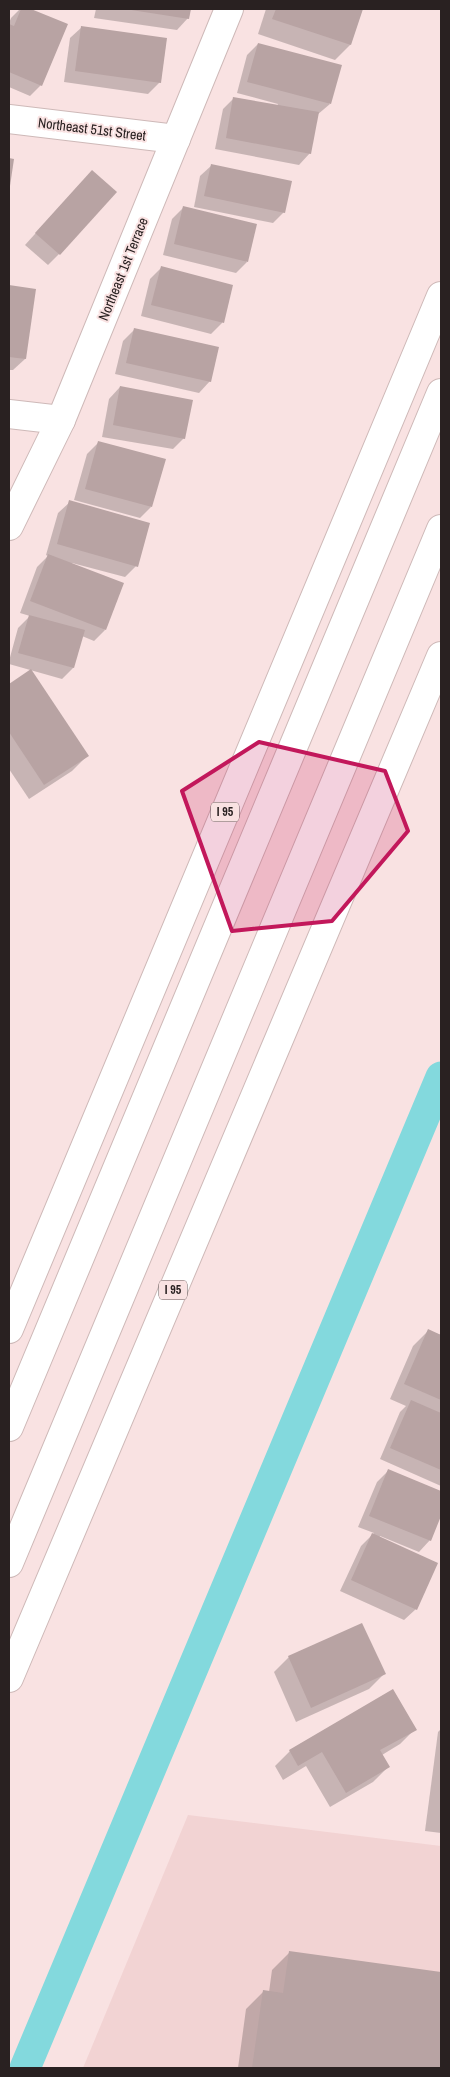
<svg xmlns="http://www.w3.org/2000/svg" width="450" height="2077" viewBox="0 0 450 2077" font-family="'Archivo Narrow',sans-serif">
<rect width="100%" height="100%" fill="#f9e2e2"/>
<path fill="#f2d3d3" d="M188,1815L441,1846V2068H83Z"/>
<g fill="#0003">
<path d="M20,9H28L66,25L41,85L30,96L9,87V23L11,18Z"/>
<path d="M96,9H190L188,18L177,30L94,18Z"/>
<path d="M266,9H362L350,45L335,60L258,34Z"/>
<path d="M82,27L160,82L148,94L64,82L70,38Z"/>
<path d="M258,44L330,104L317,115L310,153L299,165L215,149L223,109L234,98L277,106L278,104L237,93L247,55Z"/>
<path d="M212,165L284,212L273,223L194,207L200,176Z"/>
<path d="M81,183L59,254L48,265L25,245Z"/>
<path d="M184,207L247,262L236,273L163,255L172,219Z"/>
<path d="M161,268L232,286L222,323L211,334L141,316L150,279Z"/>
<path d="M9,286L34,290L25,359L13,370H9Z"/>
<path d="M134,330L210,381L199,393L115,374L123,341Z"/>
<path d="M120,387L184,438L173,449L102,437L109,399Z"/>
<path d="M98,443L151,507L140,518L74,500L87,454Z"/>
<path d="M70,502L136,566L125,577L72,563L105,630L94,641L82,636L73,668L62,679L9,664V661L18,628L30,616L20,613L37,567L48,556L46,555L58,513Z"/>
<path d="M30,671L87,756L72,771L29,799L9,769V685Z"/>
<path d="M428,1331L441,1335V1486L380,1459L400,1412L406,1406L390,1399L413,1346Z"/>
<path d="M388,1471L441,1492V1512L430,1540L419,1552L380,1536L379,1538L416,1609L404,1620L340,1591L361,1546L374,1533L358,1527L377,1482Z"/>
<path d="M289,1657L384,1674L369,1689L296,1722L274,1672Z"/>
<path d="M415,1729L400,1744L382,1755L388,1767L373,1782L330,1807L306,1766L283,1780L275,1766L290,1751Z"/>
<path d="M441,1729V1833L425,1831L438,1732Z"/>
<path d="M289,1953L441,1974V2068H238L246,2009L264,1991L269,1992L272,1970Z"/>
</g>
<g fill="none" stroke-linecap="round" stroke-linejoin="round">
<path stroke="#83d9dd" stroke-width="31" d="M25,2068L441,1077"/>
</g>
<g fill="#b8a3a3">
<path d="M21,9H31L68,24L42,86L9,72V24L14,26Z"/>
<path d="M125,9H191L189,19Z"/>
<path d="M276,9H363L351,45L272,19Z"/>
<path d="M81,26L167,38L161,83L75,71Z"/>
<path d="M258,43L342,65L331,104L247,82Z"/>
<path d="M233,97L319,112L311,154L226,138Z"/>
<path d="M9,158L14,159L10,186H9Z"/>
<path d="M211,164L292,181L285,213L204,196Z"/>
<path d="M92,170L117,192L60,255L35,233Z"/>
<path d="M183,206L257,224L248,262L174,244Z"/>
<path d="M161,266L233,285L224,323L151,305Z"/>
<path d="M9,285L36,289L26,359L9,357Z"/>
<path d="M134,328L219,347L211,382L126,363Z"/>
<path d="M120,386L193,400L185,439L113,425Z"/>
<path d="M98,441L166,459L152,507L85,489Z"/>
<path d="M69,500L150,523L138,567L57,544Z"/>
<path d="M48,554L124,583L106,630L30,601Z"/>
<path d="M29,615L85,630L74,668L18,653Z"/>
<path d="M31,669L89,756L44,785L9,732V684Z"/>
<path d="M428,1329L441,1335V1400L404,1384Z"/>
<path d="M411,1400L441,1413V1470L390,1448Z"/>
<path d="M388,1469L441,1491V1516L431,1541L369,1516Z"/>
<path d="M372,1533L438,1563L417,1610L351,1580Z"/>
<path d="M362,1623L386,1674L311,1708L288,1656Z"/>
<path d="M393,1689L417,1730L380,1750L390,1767L346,1793L322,1752L298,1766L289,1750Z"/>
<path d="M289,1951L441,1972V2068H252L263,1990L283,1993Z"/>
</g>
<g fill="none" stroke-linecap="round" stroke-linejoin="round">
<defs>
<g id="minor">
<path d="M9,119L176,139"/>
<path d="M9,414L61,420"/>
<path d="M9,526L61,420L229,9"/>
</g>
<g id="highway">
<path d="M9,1329L441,296"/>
<path d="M9,1427L441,393"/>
<path d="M9,1563L441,529"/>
<path d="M9,1678L441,656"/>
</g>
</defs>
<use href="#minor" stroke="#ceb9b8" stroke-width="30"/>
<use href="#highway" stroke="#ceb9b8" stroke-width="30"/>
<use href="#minor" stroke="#fff" stroke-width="28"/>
<use href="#highway" stroke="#fff" stroke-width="28"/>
</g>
<path fill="#c2185b" fill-opacity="0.2" stroke="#c2185b" stroke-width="4" stroke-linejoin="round" d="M259,742L385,771L408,831L332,921L232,931L182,791Z"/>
<g text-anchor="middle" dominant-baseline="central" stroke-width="4" stroke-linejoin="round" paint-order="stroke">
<g fill="#f9e2e2" stroke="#675b5b" stroke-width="1">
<rect x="211" y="802.5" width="28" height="19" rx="4"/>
<rect x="159" y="1280.5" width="28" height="19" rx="4"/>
</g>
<g font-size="12" font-weight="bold" fill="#292121">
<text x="225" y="812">I 95</text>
<text x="173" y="1290">I 95</text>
</g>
<g font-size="14" fill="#292121" stroke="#f9e2e2">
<text transform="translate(92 129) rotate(7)">Northeast 51st Street</text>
<text transform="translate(123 269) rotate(-68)">Northeast 1st Terrace</text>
</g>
</g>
<rect width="450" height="2077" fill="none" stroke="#292121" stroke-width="20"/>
</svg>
